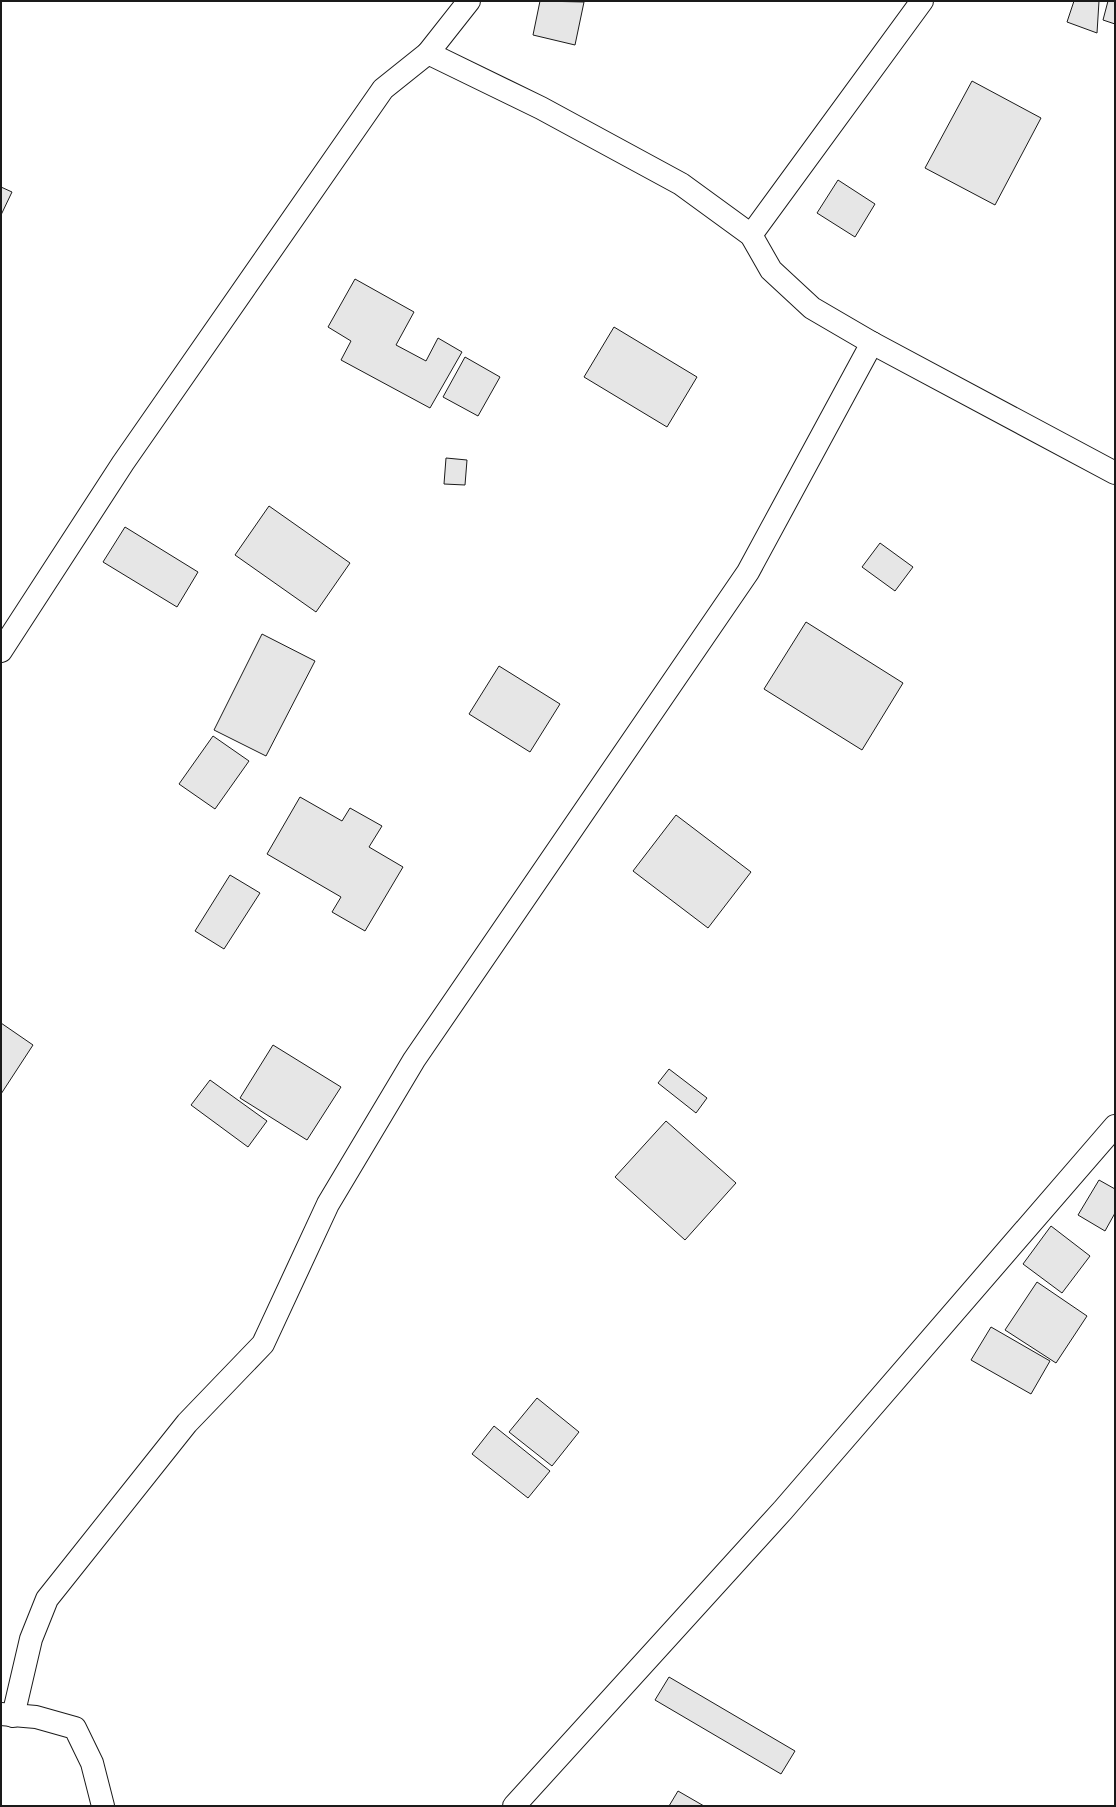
<svg xmlns="http://www.w3.org/2000/svg" width="1116" height="1807" viewBox="0 0 1116 1807" font-family="Lato,sans-serif">
<rect width="100%" height="100%" fill="#fff"/>
<g fill="#e6e6e6" stroke="#1a1a1a">
<path d="M540,1L584,2L575,45L533,35Z"/>
<path d="M1074,1H1099L1097,33L1067,22Z"/>
<path d="M1108,1H1115V24L1103,20Z"/>
<path d="M972,81L1041,118L995,205L925,168Z"/>
<path d="M838,180L875,204L855,237L817,213Z"/>
<path d="M1,187L12,192L1,215Z"/>
<path d="M355,279L414,312L396,345L426,361L438,338L462,352L430,408L341,360L351,341L328,327Z"/>
<path d="M614,327L697,377L667,427L584,377Z"/>
<path d="M465,357L500,377L478,416L443,397Z"/>
<path d="M446,458L467,460L465,485L444,484Z"/>
<path d="M269,506L350,563L316,612L235,555Z"/>
<path d="M125,527L198,572L177,607L103,562Z"/>
<path d="M880,543L913,567L895,591L862,567Z"/>
<path d="M806,622L903,683L862,750L764,689Z"/>
<path d="M262,634L315,661L266,756L214,730Z"/>
<path d="M499,666L560,704L530,752L469,714Z"/>
<path d="M213,736L249,761L215,809L179,784Z"/>
<path d="M300,797L342,821L350,808L382,826L369,847L403,867L365,931L332,912L341,897L267,854Z"/>
<path d="M676,815L751,872L708,928L633,871Z"/>
<path d="M230,875L260,893L224,949L195,931Z"/>
<path d="M1,1023L33,1045L1,1094Z"/>
<path d="M273,1045L341,1087L307,1140L240,1098Z"/>
<path d="M669,1069L707,1098L696,1113L658,1083Z"/>
<path d="M210,1080L267,1121L248,1147L191,1105Z"/>
<path d="M666,1121L736,1183L685,1240L615,1177Z"/>
<path d="M1099,1180L1115,1189V1213L1105,1231L1078,1215Z"/>
<path d="M1051,1226L1090,1256L1062,1293L1023,1264Z"/>
<path d="M1037,1282L1087,1316L1056,1363L1005,1330Z"/>
<path d="M991,1327L1050,1361L1031,1394L971,1360Z"/>
<path d="M537,1398L579,1432L552,1466L509,1432Z"/>
<path d="M494,1426L550,1471L528,1498L472,1454Z"/>
<path d="M669,1677L795,1751L781,1774L655,1700Z"/>
<path d="M678,1791L704,1806H669Z"/>
</g>
<g fill="none" stroke-linecap="round" stroke-linejoin="round">
<defs>
<g id="minor">
<path d="M428,53L469,1"/>
<path d="M751,235L922,1"/>
<path d="M1,651L123,463L383,89L428,53L541,108L681,184L751,235L771,270L812,308L872,343L1115,473"/>
<path d="M1,1714L36,1717L75,1728L92,1763L103,1806"/>
<path d="M13,1716L31,1639L47,1599L187,1423L263,1344L328,1204L414,1060L748,572L872,343"/>
<path d="M514,1806L783,1510L1115,1126"/>
</g>
</defs>
<use href="#minor" stroke="#1a1a1a" stroke-width="24"/>
<use href="#minor" stroke="#fff" stroke-width="22"/>
</g>
<rect width="1116" height="1807" fill="none" stroke="#1a1a1a" stroke-width="4"/>
</svg>
